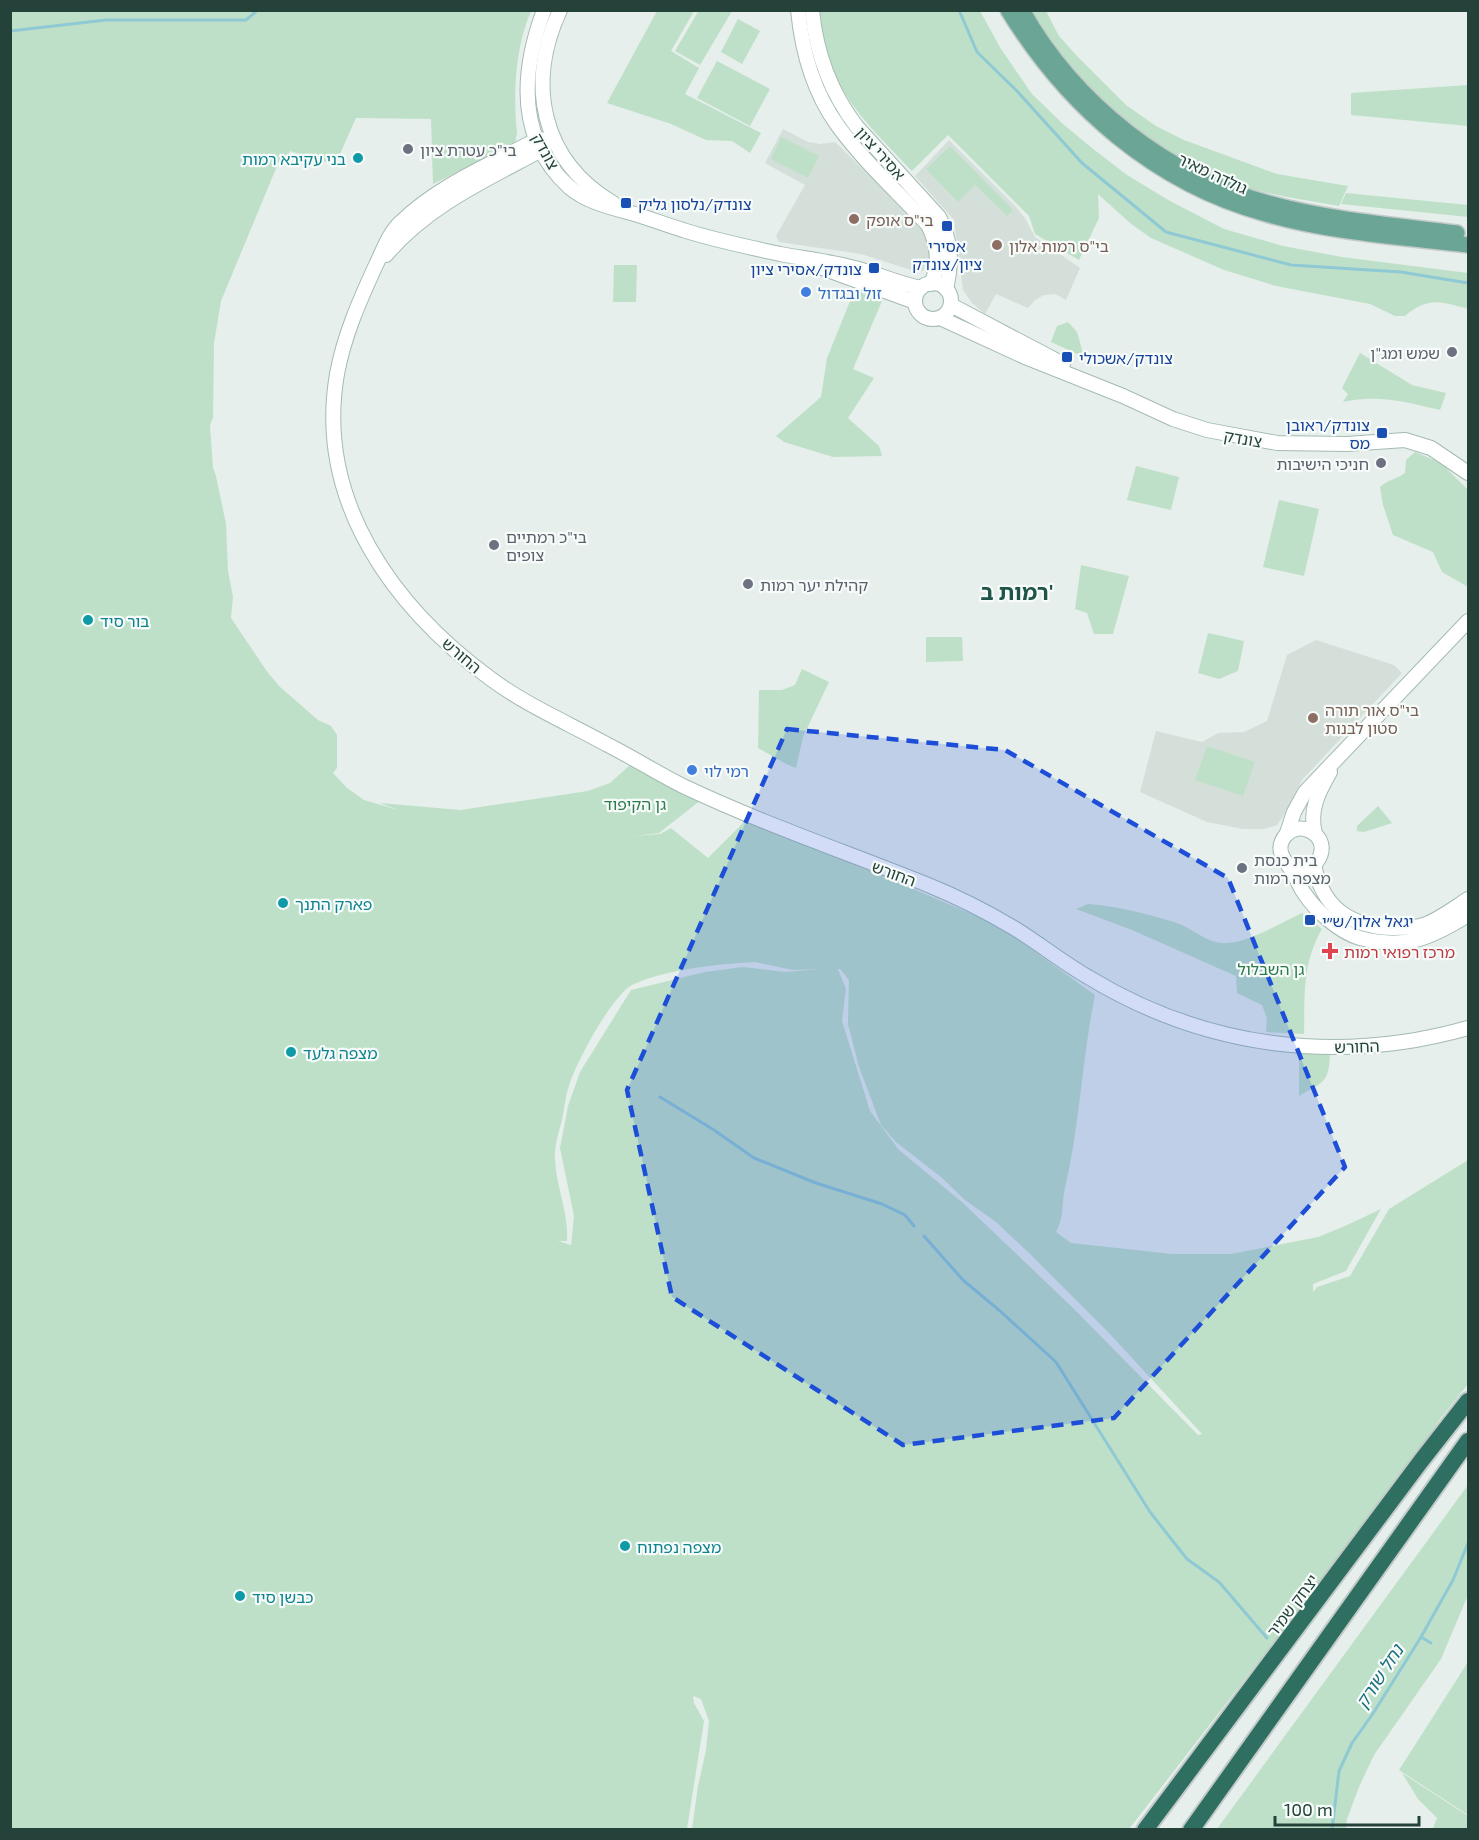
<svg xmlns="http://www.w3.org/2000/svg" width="1479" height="1840" viewBox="0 0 1479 1840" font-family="'Exo 2','Noto Sans Hebrew',sans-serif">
<rect width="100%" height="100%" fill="#e6efeb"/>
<g fill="#d4dfda">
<path d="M783,129L808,142L820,144L835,142L913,218L923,230L930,248L929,259L923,271L917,272L861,254L779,242L776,236L805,185L765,163Z"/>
<path d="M949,140L1015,206L1025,218L1035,237L1080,268L1066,300L1055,294L1044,295L1035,300L1028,308L996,294L985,314L972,303L963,290L954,220L915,176Z"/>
<path d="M1316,640L1394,665L1402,673L1302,780L1284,815L1277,825L1264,829H1243L1207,822L1140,792L1156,731L1202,742L1218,733L1244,732L1267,721L1287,655Z"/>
</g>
<g fill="#bfe0c8" fill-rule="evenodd">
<path d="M699,10L732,11L700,65L675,51Z"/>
<path d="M11,11H531C515,48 513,93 517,133L515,143L433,184L431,119L356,118L335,165L290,151L288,157L282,154L221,301L214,343L213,418L210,425L213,468L216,476L226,524L228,571L233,597L231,618L266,670L279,686L318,720L331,726L337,735V768L333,773L347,788L364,800L398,810L380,803L460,810L588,791L610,783L630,765L701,800L659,833L633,836L660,834L671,828L708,858L747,819L996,924L1095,995C1082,1058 1080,1124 1065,1188C1061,1205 1065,1215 1056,1232L1071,1243L1172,1254H1231L1318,1237L1345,1226L1381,1209L1346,1271L1313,1284V1292L1317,1287L1350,1276L1389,1209L1468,1160V1384L1440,1419L1400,1479L1129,1829H692L698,1786L706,1750L709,1721L701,1699L693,1696L694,1703L704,1721L687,1829L11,1830ZM755,962L793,970L820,969L785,972L743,967L705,972L631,990L580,1072L568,1106L560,1148L574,1216L571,1245L558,1241H567C569,1213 556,1187 555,1159C554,1144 560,1130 563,1115C565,1104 566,1093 570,1083C577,1061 613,993 634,984C668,969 718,964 755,962ZM838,969H840L849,980L848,1024L859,1067L881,1125L896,1142L941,1177L965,1200L996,1222L1028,1252L1109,1333L1202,1434L1198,1435L1073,1308L963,1203L899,1150L870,1111L842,1021L846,989Z"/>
<path d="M657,11H694L671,51L699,68L685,94L761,133L750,153L732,141L706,140L671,124L607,103Z"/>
<path d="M819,11H980L1001,49L1032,94L1063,124L1092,148L1127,175L1170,201L1224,229L1283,246L1342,257L1468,273V309C1441,302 1429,296 1405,316H1395L1370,304L1276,286L1224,270L1151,238L1130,223L1098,194L1099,218L1079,260L1035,234L1029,216L948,135L912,171C863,119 825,87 819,11Z"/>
<path d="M1031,11H1046L1059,36L1077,56L1126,105L1156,126L1184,140L1277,174L1348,186L1339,206C1300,199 1260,194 1223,180C1142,147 1076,84 1031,11Z"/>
<path d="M738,19L760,31L742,64L721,52Z"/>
<path d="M717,61L770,89L750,126L697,98Z"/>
<path d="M1468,85V126L1351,115V93Z"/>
<path d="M781,137L819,156L808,178L771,159Z"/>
<path d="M950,146L1013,210L1007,216L975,185L958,202L926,169Z"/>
<path d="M1346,193L1468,205V217L1341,204Z"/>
<path d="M614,265H637L636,302H613Z"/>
<path d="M855,289L882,301L853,369L874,378L848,418L879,446L882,456L833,457L784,442L776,436L821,397L827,358Z"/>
<path d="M1068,322L1077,332L1084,357L1051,342L1057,326Z"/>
<path d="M1360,353L1412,385L1446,393L1440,410C1407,402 1377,394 1343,402L1348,394L1342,388Z"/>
<path d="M1415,452L1441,463L1468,490V587L1442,572L1433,552L1393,535L1383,505L1380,487C1387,480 1397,479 1405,473L1406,460Z"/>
<path d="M1136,466L1179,477L1171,510L1127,500Z"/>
<path d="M1279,500L1319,509L1304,576L1263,567Z"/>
<path d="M1081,565L1129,576L1113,634H1094L1087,613L1075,609Z"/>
<path d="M1208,633L1244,641L1238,671L1219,679L1198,673Z"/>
<path d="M926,637H962L963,661L926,662Z"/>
<path d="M802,669L829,682L803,737L796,768L786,764L758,748L759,690H782L795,685Z"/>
<path d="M1207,746L1255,762L1243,796L1195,780Z"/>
<path d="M1378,806L1392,823L1364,832L1357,831V826Z"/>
<path d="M1088,904C1117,906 1147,914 1174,922C1194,928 1207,945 1229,943C1254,940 1280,923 1302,913L1322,929C1302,964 1305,994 1304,1034L1266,1032L1267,1018L1262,1005L1237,993L1236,976L1132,930L1076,909Z"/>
<path d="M1299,1051L1330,1055C1329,1084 1322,1082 1299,1096Z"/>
<path d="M1468,1485V1595L1441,1659L1374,1755L1359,1787L1347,1819L1346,1829H1217Z"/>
<path d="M1468,1662V1815L1399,1770Z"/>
<path d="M1402,1773L1468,1816V1829H1437L1433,1828L1437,1818L1418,1799Z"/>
</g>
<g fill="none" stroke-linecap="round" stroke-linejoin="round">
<g stroke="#8ec9d4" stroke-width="3">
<path d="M959,10L977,52L1017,91L1082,163L1166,232L1291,265L1401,272L1468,283"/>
<path d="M10,31L106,20H246L258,10"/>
<path d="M660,1097L714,1130L754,1158L816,1183L882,1204L905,1215L914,1226"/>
<path d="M924,1236L963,1280L1000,1311L1056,1362L1150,1512L1187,1559L1219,1582L1267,1638"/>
<path d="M1421,1637L1431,1643"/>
<path d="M1332,1830L1339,1771L1352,1743L1372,1715L1421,1637L1453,1580L1468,1543"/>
</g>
<defs>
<g id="secondary">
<path d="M544,10C521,72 516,138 569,187C587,202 609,207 631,213C649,218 666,225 683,230C714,240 748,247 780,254C802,258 825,261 847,266C872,271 895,283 921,288"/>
<path d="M560,10C526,84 541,160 613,203"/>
<path d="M798,10C802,51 814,93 838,126C864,162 899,193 928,225C938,244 940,264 931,284"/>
<path d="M812,10C816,53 831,93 857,127L939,217C952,241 952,263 946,289"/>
<path d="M552,139L536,140C491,164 439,185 401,222C388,234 383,251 375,267C359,302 344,336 337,374C315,501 394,608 491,679C526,705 568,723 606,744C632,757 657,773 683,786C763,824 846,852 928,885C958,897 987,912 1014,928C1040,944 1062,962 1088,977C1205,1048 1337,1065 1468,1028"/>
<path d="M386,255C427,206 486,180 541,150L546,144"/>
<path d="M822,268L915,302"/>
<circle cx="933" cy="301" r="18"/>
<path d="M951,305L1063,364"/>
<path d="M940,318L1025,357L1123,396L1173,419L1207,430L1277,443L1347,444L1405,440L1431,448L1468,473"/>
<path d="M1287,833L1294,812L1305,792L1468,621"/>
<path d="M1315,834C1309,810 1318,793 1330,772"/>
<path d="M1288,865C1316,881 1335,843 1310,831C1301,826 1291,829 1285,836C1274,850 1285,861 1293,872C1297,879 1299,886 1304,893C1316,911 1339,932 1360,938C1405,950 1431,938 1468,915"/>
<path d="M1314,865C1323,908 1349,926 1392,928C1403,928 1414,928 1424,925C1440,919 1454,908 1468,899"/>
</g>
<g id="primary">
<path d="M1008,10C1067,107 1156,184 1266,214C1332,233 1401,237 1468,245"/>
<path d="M1022,10C1075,104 1168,177 1272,204C1332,220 1395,225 1457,233"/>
</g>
<g id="highway">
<path d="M1145,1830L1421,1461L1468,1401"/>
<path d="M1191,1830L1468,1441"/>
</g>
</defs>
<use href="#secondary" stroke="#a4bbb3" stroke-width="16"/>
<use href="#primary" stroke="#c2cac8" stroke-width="18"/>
<use href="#highway" stroke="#c2cac8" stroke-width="20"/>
<use href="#secondary" stroke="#fff" stroke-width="14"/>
<use href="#primary" stroke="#6aa596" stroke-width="15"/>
<use href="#highway" stroke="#2f6f62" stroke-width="16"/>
</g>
<path fill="#1d4ed8" fill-opacity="0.2" stroke="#1d4ed8" stroke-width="4.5" stroke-dasharray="12 8" stroke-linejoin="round" d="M787,729L1005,750L1228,878L1345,1167L1114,1418L903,1445L672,1297L627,1090Z"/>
<g fill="#6b7280" stroke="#f7fbf9" stroke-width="2">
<circle cx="408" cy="149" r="6"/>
<circle cx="1452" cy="352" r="6"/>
<circle cx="1381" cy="463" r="6"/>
<circle cx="494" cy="545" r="6"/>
<circle cx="748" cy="584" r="6"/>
<circle cx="1242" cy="868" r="6"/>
</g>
<g fill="#0f9aa8" stroke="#f7fbf9" stroke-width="2">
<circle cx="358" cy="158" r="6"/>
<circle cx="88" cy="620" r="6"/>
<circle cx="283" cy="903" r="6"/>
<circle cx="291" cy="1052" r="6"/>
<circle cx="625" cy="1546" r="6"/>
<circle cx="240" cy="1596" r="6"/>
</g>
<g fill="#1a4fb4" stroke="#f7fbf9" stroke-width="2">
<rect x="620" y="197" width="12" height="12" rx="3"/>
<rect x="941" y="220" width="12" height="12" rx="3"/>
<rect x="868" y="262" width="12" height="12" rx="3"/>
<rect x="1061" y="351" width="12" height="12" rx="3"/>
<rect x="1376" y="427" width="12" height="12" rx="3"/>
<rect x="1304" y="914" width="12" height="12" rx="3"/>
</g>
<g fill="#8d6e63" stroke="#f7fbf9" stroke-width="2">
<circle cx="854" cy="219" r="6"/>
<circle cx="997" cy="245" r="6"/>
<circle cx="1313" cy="718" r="6"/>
</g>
<g fill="#3f7fe0" stroke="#f7fbf9" stroke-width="2">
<circle cx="806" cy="292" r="6"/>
<circle cx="692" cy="770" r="6"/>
</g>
<path fill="#e0444e" stroke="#f7fbf9" stroke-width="2" d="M1327 942h6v6h6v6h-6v6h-6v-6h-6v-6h6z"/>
<g text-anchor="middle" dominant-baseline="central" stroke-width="4.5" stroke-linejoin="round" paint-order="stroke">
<g font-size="16" fill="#5b616d" stroke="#f7fbf9" text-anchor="start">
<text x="420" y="149">בי"כ עטרת ציון</text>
<text x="1440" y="352" text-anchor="end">שמש ומג"ן</text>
<text x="1369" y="463" text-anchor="end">חניכי הישיבות</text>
<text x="506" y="536">בי"כ רמתיים<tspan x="506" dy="18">צופים</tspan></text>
<text x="760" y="584">קהילת יער רמות</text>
<text x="1254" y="859">בית כנסת<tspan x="1254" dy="18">מצפה רמות</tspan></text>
</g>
<g font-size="16" fill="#24423a" stroke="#f7fbf9">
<text transform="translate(546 151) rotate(61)">צונדק</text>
<text transform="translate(881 153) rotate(48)">אסירי ציון</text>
<text transform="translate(1213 173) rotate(25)">גולדה מאיר</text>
<text transform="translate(1243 438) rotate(10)">צונדק</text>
<text transform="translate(462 655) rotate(40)">החורש</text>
<text transform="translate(894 873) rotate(20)">החורש</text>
<text transform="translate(1357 1046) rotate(-2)">החורש</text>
<text transform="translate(1292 1605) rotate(-53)">יצחק שמיר</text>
</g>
<g font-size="16" fill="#0d838f" stroke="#f7fbf9" text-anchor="start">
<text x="346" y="158" text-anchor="end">בני עקיבא רמות</text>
<text x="100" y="620">בור סיד</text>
<text x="295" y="903">פארק התנך</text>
<text x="303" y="1052">מצפה גלעד</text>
<text x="637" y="1546">מצפה נפתוח</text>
<text x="252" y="1596">כבשן סיד</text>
</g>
<g font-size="16" fill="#164399" stroke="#f7fbf9" text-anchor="start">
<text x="638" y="203">צונדק/נלסון גליק</text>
<text x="947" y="245" text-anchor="middle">אסירי<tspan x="947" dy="18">ציון/צונדק</tspan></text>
<text x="862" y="268" text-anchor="end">צונדק/אסירי ציון</text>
<text x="1079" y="357">צונדק/אשכולי</text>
<text x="1370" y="424" text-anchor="end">צונדק/ראובן<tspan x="1370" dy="18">מס</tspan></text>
<text x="1322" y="920">יגאל אלון/ש״י</text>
</g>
<g font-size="16" fill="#785e54" stroke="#f7fbf9" text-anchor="start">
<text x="866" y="219">בי"ס אופק</text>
<text x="1009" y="245">בי"ס רמות אלון</text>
<text x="1325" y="709">בי"ס אור תורה<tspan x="1325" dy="18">סטון לבנות</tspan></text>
</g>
<g font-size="16" fill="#366cbe" stroke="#f7fbf9" text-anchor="start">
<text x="818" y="292">זול ובגדול</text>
<text x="704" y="770">רמי לוי</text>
</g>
<g font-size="16" fill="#2d7a4b" stroke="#f7fbf9">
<text x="635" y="803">גן הקיפוד</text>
<text x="1271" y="968">גן השבלול</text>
</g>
<g font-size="16" fill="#be3a42" stroke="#f7fbf9" text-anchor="start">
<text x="1344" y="951">מרכז רפואי רמות</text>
</g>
<g font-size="18" font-style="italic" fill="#1c6f80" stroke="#f7fbf9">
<text transform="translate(1379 1676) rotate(-57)">נחל שורק</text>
</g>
<g font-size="22" font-weight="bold" fill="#1f5548" stroke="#f7fbf9">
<text x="1017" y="591">רמות ב'</text>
</g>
</g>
<rect width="1479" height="1840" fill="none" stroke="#24423a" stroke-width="24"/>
<path d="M1275 1816v9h144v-9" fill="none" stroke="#24423a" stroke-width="3"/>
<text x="1284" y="1816" font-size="18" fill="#24423a" stroke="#f7fbf9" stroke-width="4.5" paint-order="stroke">100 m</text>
</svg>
